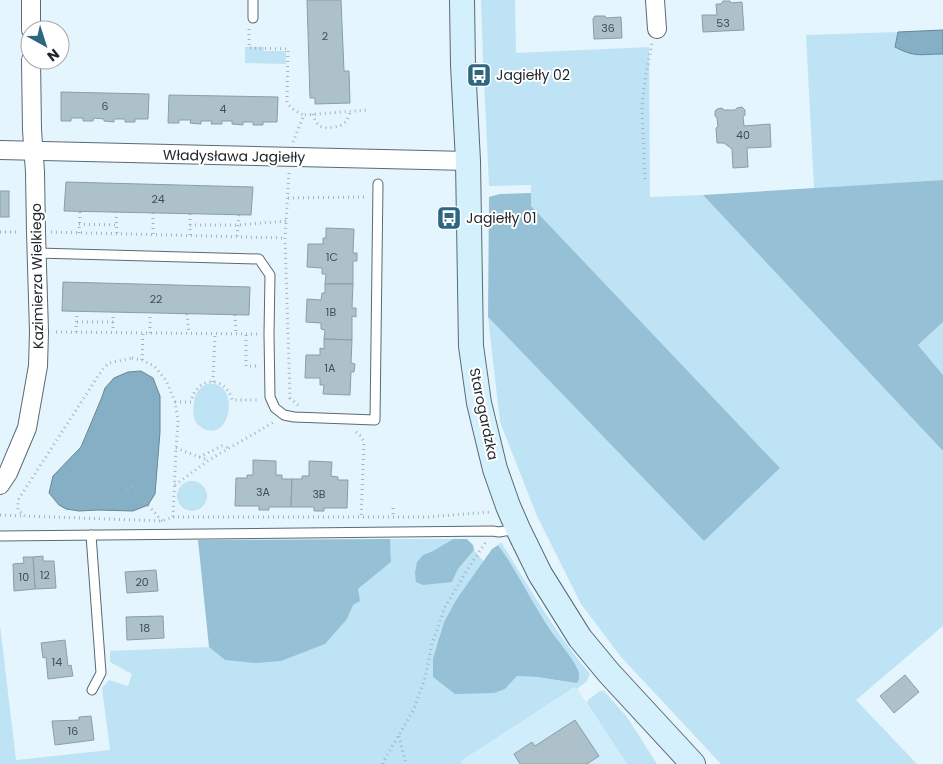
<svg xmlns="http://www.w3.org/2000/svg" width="943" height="764" viewBox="0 0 943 764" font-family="Poppins,sans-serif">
<rect width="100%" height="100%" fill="#e5f5fe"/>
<path fill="#d0edfb" d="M576,687L627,764H462L461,761Z"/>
<g fill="#bee3f5">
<path d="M481,0H515L516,53L649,47L650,197L703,195L943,451V626L856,700L917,764H721L621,657L581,604L537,516L500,422L488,317L704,540L780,468L531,206V185L489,186L483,59Z"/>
<path d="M898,32L895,47L934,54H943V180L814,188L806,35Z"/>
<path d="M245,47H264V51H286V64L245,63Z"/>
<path d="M943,322V375L918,345Z"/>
<path d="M207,384C241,379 232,442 204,429C201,427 197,425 195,421C192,414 193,397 198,391C200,388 203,386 207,384Z"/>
<circle cx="192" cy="496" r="15"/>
<path d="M390,539H453L433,551L423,555L444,582H452L458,569L474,550L484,562L456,600L444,622L433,658L505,689L517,676L537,677L575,683C578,679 580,677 579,673C575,658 559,644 551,631C532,602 518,572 498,545L501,542C529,587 555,633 590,674L587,681L577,689L575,687L461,761L462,764H0V625L16,760L110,750L102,688L109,680L128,686L132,674L110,662V651L209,647L225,660L347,619L358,589L391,562Z"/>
<path d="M600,691H604L627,717L657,764H627L587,703L588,700Z"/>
</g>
<g fill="#95c0d5">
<path d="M943,180V322L918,345L943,375V451L703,195Z"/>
<path d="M531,193V206L780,468L704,541L488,317L489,197L500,194Z"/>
<path d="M390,539L391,562L358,589L360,601L353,605L347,619L325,644L281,661L257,663L225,660L209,647L198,540Z"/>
<path d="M453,539H467L473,545L474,550L458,569L452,582L423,585L416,582L415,573L417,562L423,555L433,551Z"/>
<path d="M498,545C518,572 532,603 551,631C560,644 572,656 578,670C580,674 579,678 578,682L576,683L537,677L517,676L505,689L494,693L455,694L433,677V658L444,622L456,600L492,549Z"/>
</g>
<g fill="#85afc4" stroke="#678696">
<path d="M943,30V54C921,54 916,58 895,47L898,32Z"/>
<path d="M141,371L153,378L160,396V432L155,494L148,505L133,511L98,510L79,511L66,509L59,505L49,493L53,476L81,447L102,397L105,388L114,378L128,372Z"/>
</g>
<g fill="#adc1cb" stroke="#8b9ea8">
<path d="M307,0H341L344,71H349L350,103L315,104V98H310Z"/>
<path d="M723,1H730L731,3L742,2L744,30L703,32L702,15H717L716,4H721Z"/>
<path d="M595,16H605L606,18L621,17L622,38L594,39L593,19Z"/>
<path d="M61,92L149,94L148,119H135V122H125V119H114V122L104,121V119L94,118L93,121H83V118H71V121H61Z"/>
<path d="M169,95L278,97L277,122H263V125H253V122H243V125L232,124V121H222V124H211L212,121H201V124L190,123L191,120H179V123H168Z"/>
<path d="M742,107L745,110V115L743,117L744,126L770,124L771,147L747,148L748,167L733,168L732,149L724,143H717L716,128L718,127L717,118L715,116V111L717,109L722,108L724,110H735L737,108Z"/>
<path d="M66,182L253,187L251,215L64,211Z"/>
<rect x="0" y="191" width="9" height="26"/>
<path d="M326,228L354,229L353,253H357V261H353V284H325L326,274H322V268L307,267L308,244H323V238H326Z"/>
<path d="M63,282L250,287L249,315L62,311Z"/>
<path d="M325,284H353L352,308H356V317L352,316V340L324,339L325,330L321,329V323L306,322L307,299L321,300L322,293H325Z"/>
<path d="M324,339L352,340L351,363L355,364L354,372H351L350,395L323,394L324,385H320V378H305L306,355H320V348L324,349Z"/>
<path d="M253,460L276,461V475H282V479H292L291,507H269V510H259V506H235L236,478H247V475H253Z"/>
<path d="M309,461L332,462L331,476L338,477V480H348L347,508H324V511H314V507H291L292,479H302V476H309Z"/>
<path d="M43,556V561H54L56,588L35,589L33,557Z"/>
<path d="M23,557H33L35,589L14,591L13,564L24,563Z"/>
<path d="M156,570L158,591L127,593L125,572Z"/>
<path d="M163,616L164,638L127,640L126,617Z"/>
<path d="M65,640L68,666L71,665L73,676L48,679L46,657L43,658L41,643Z"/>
<path d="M905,675L919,692L894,713L880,696Z"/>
<path d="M91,716L94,740L55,745L52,721L79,720V717Z"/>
<path d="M575,720L599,756L587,764H520L514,754L532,742L535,746Z"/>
</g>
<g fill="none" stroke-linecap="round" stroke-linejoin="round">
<defs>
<g id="service">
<path d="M253,18V0"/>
<path d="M37,253L259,259L270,275L269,334L270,397L275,408L284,415L294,417L375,420L378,184"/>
<path d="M91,535L101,673L92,690"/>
<path d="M0,536L493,531L499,532L517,529"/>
</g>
<g id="minor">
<path d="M31,0V30"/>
<path d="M655,0L657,29"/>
<path d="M0,150L468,161"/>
<path d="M0,485L8,473L27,428L38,366L39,332L36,232L35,172L32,130L31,60"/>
</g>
<path id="secondary" d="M462,0L463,65L468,161L471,346L479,403L495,469L508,506L518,529L540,574L580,638L609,673L693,764"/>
</defs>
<use href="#service" stroke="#596b75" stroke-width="11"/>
<use href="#minor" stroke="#596b75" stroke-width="20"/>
<use href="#secondary" stroke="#596b75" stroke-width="26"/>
<g stroke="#a6b3ba" stroke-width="3" stroke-dasharray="1 4" stroke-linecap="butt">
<path d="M249,29V48L288,49L287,101C288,107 298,113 304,115"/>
<path d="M313,114C317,127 321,129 334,127C344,126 348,121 350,111"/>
<path d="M293,142L304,115L368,110"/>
<path d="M289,173L285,238L290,398L298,405"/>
<path d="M645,179L642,107L645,80L652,43"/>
<path d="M288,198L367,197"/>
<path d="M116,212L117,234"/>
<path d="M79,224L116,225"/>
<path d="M190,225H238L287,221"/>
<path d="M0,232H20"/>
<path d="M51,232L285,238"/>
<path d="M79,233L80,211"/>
<path d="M153,234V213"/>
<path d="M190,235V214"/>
<path d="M237,236L239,215"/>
<path d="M113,312V332"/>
<path d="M187,314L189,334"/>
<path d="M235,315L236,334"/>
<path d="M77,322H113"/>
<path d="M56,332L257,334"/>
<path d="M76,332L77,311"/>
<path d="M150,333V313"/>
<path d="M246,335V366H257V369"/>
<path d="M132,358L142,360L154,366L166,380L175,402L178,421L176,448L173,517L162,521L25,516L18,510V500L102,370L109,363Z"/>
<path d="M142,360L143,333"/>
<path d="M213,382L215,334"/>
<path d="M175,402H191C196,376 226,375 232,400H258"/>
<path d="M356,432L361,436L364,443L361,517"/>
<path d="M176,448L199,457L208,460"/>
<path d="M199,457L222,446L230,448"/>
<path d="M134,483L131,486L162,521"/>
<path d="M175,485L209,460L274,422"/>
<path d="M127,490L131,486"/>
<path d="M393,508V517"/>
<path d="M0,515L24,516"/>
<path d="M173,517H428L490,512"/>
<path d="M399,736L406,764"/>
<path d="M383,764V762L414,709L425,678L432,644L445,607L469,567L486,542"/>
</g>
<use href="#service" stroke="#fff" stroke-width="9"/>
<use href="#minor" stroke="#fff" stroke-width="18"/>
<use href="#secondary" stroke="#d4f0fd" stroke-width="24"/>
</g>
<defs>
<symbol id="bus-square" viewBox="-11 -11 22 22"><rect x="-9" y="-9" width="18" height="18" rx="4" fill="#2e6781" stroke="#fff"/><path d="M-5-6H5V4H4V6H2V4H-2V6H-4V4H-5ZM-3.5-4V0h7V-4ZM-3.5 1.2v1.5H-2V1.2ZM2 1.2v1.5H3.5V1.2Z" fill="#fff"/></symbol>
</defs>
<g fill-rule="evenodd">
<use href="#bus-square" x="465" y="61" width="28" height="28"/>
<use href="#bus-square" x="435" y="204" width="28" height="28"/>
</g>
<g text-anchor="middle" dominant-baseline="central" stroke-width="4" stroke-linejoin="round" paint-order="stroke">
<g font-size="11" fill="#434e53">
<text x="723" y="23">53</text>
<text x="608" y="28">36</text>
<text x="325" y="36">2</text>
<text x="105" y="106">6</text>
<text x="223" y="109">4</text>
<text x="743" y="135">40</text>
<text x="158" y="199">24</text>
<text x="332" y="257">1C</text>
<text x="156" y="299">22</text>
<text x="331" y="312">1B</text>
<text x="330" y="368">1A</text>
<text x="263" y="492">3A</text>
<text x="319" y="494">3B</text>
<text x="45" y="575">12</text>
<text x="24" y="577">10</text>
<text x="142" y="582">20</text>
<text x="145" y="628">18</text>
<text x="57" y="662">14</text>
<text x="73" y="731">16</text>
</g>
<g font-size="14" fill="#20272b" stroke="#fff" text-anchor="start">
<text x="496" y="75">Jagiełły 02</text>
<text x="466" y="218">Jagiełły 01</text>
</g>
<g font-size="14" fill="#20272b" stroke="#fff">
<text transform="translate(234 156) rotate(1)">Władysława Jagiełły</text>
<text transform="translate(37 276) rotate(-91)">Kazimierza Wielkiego</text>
<text transform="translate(484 414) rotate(78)">Starogardzka</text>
</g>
</g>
<g transform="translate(45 45) rotate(141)"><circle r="24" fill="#ffffff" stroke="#a6a9aa"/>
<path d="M0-4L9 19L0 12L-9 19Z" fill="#2e6781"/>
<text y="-8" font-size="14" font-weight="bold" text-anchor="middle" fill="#20272b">N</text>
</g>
</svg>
